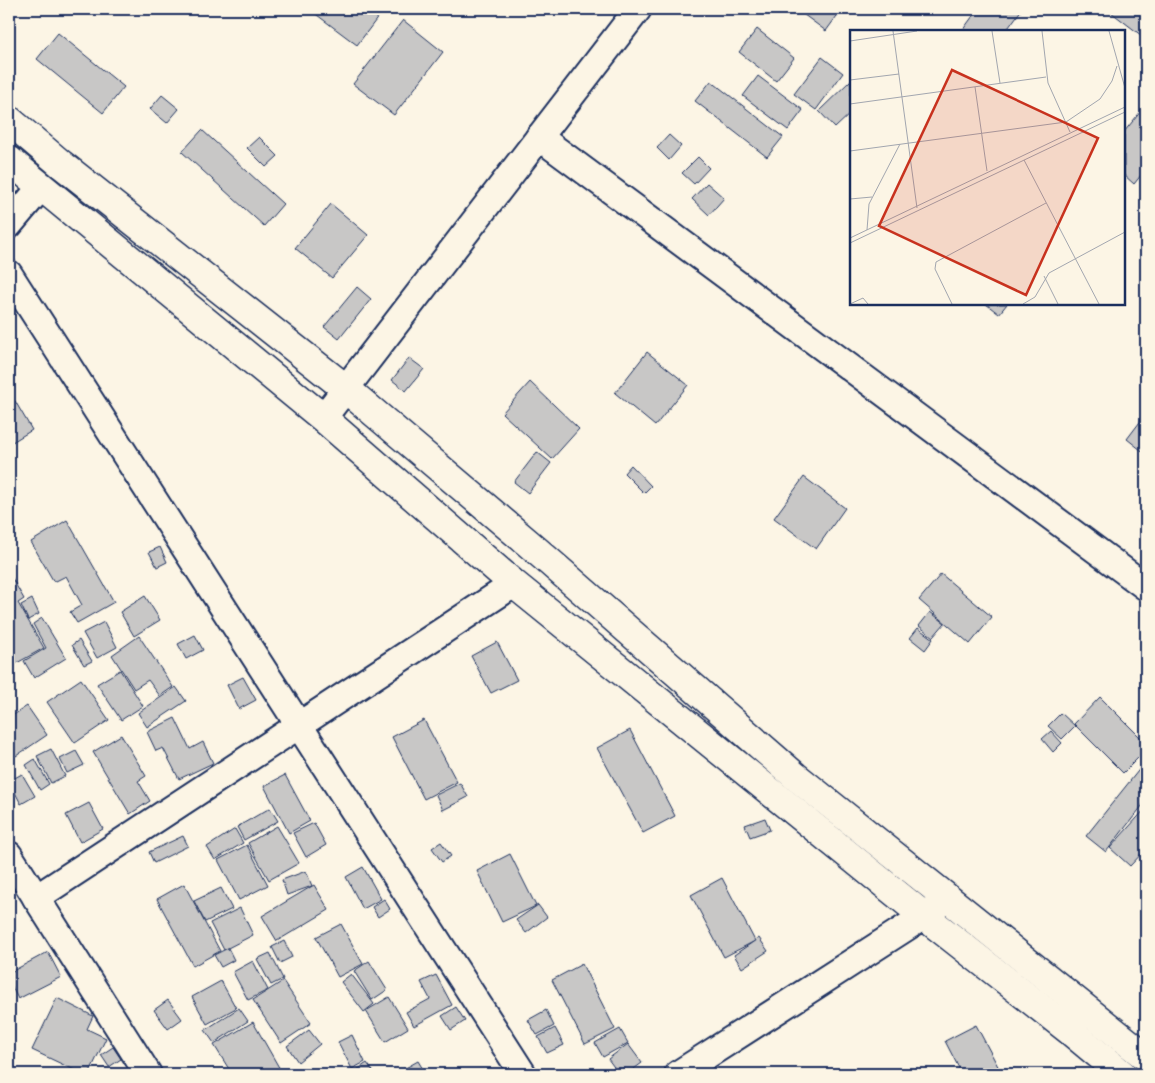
<svg xmlns="http://www.w3.org/2000/svg" width="1155" height="1083" viewBox="0 0 1155 1083" font-family="Kalam,sans-serif">
<rect width="100%" height="100%" fill="#fcf5e5"/>
<filter id="ink" filterUnits="userSpaceOnUse"><feTurbulence type="fractalNoise" baseFrequency=".02" numOctaves="2"/><feDisplacementMap in="SourceGraphic" scale="10" xChannelSelector="R" yChannelSelector="G"/><feConvolveMatrix kernelMatrix="1 2 1 2 8 2 1 2 1" color-interpolation-filters="sRGB"/></filter>
<g filter="url(#ink)">
<g fill="#c8c7c6" stroke="#1b2f5e">
<path d="M309,9H369L379,16L357,45Z"/>
<path d="M796,9H842L826,31Z"/>
<path d="M978,9H1022L1006,31H962Z"/>
<path d="M1107,9H1146V39Z"/>
<path d="M403,20L443,52L394,115L353,84Z"/>
<path d="M757,29L794,58L776,81L739,52Z"/>
<path d="M58,33L124,87L103,113L37,59Z"/>
<path d="M822,57L843,73L816,110L794,94Z"/>
<path d="M758,76L803,110L788,130L743,96Z"/>
<path d="M851,80V113L835,128L819,111Z"/>
<path d="M711,81L783,137L767,157L695,101Z"/>
<path d="M162,95L179,109L167,123L150,109Z"/>
<path d="M1146,105V169L1134,184L1124,175V132Z"/>
<path d="M202,130L283,204L264,226L182,152Z"/>
<path d="M669,135L681,146L669,160L657,148Z"/>
<path d="M259,137L278,156L266,167L247,148Z"/>
<path d="M698,157L709,168L694,184L682,173Z"/>
<path d="M707,183L724,198L709,215L692,199Z"/>
<path d="M331,204L368,235L332,278L295,248Z"/>
<path d="M357,287L371,299L339,339L324,327Z"/>
<path d="M986,304H1007L999,314Z"/>
<path d="M647,352L688,385L655,426L615,393Z"/>
<path d="M409,358L424,369L406,391L392,380Z"/>
<path d="M530,382L579,429L552,459L502,413Z"/>
<path d="M15,401L32,430L9,444V404Z"/>
<path d="M1146,414V454L1127,439Z"/>
<path d="M537,452L551,463L528,493L514,482Z"/>
<path d="M631,465L651,486L644,493L624,473Z"/>
<path d="M804,477L845,508L816,549L774,518Z"/>
<path d="M67,520L114,602L77,623L70,612L82,605L66,576L54,582L31,542Z"/>
<path d="M160,547L167,562L157,567L149,552Z"/>
<path d="M9,573L24,599L18,603L44,648L15,664L9,653Z"/>
<path d="M941,574L992,617L970,644L919,600Z"/>
<path d="M145,596L160,620L134,636L120,612Z"/>
<path d="M32,599L39,614L28,620L21,605Z"/>
<path d="M930,612L945,623L933,637L919,626Z"/>
<path d="M42,618L66,658L34,678L24,661L46,648L33,624Z"/>
<path d="M104,622L117,647L97,658L83,633Z"/>
<path d="M918,628L933,639L925,650L910,638Z"/>
<path d="M195,635L203,650L186,659L178,644Z"/>
<path d="M139,636L173,687L160,696L148,680L134,689L112,655Z"/>
<path d="M79,640L92,661L84,665L72,645Z"/>
<path d="M497,642L517,680L491,693L471,656Z"/>
<path d="M120,670L143,706L121,720L97,684Z"/>
<path d="M243,677L256,700L239,709L227,685Z"/>
<path d="M81,679L109,720L75,743L47,702Z"/>
<path d="M176,687L186,701L147,727L138,713Z"/>
<path d="M1100,697L1146,743V750L1123,773L1074,724Z"/>
<path d="M27,706L47,735L16,756L9,745V718Z"/>
<path d="M1061,713L1075,726L1062,739L1048,726Z"/>
<path d="M175,718L190,749L203,742L213,763L179,779L163,748L156,751L147,732Z"/>
<path d="M424,720L457,782L424,799L392,737Z"/>
<path d="M630,730L675,816L643,833L597,748Z"/>
<path d="M1051,731L1062,743L1053,752L1042,739Z"/>
<path d="M121,735L146,776L138,781L150,801L130,814L93,752Z"/>
<path d="M51,749L65,776L51,783L37,756Z"/>
<path d="M76,751L84,765L67,773L60,759Z"/>
<path d="M35,759L49,784L40,790L26,765Z"/>
<path d="M1146,761V801L1106,852L1086,836Z"/>
<path d="M22,774L35,796L21,804L9,781Z"/>
<path d="M285,775L310,821L289,833L264,786Z"/>
<path d="M460,783L468,797L443,810L436,795Z"/>
<path d="M89,803L103,829L80,842L66,815Z"/>
<path d="M270,808L278,821L244,840L237,827Z"/>
<path d="M1146,808V849L1130,866L1110,848Z"/>
<path d="M765,818L770,830L750,837L745,825Z"/>
<path d="M314,823L326,845L306,857L293,833Z"/>
<path d="M277,826L299,863L269,880L248,843Z"/>
<path d="M235,829L243,843L215,860L207,847Z"/>
<path d="M183,836L188,846L154,863L149,852Z"/>
<path d="M441,842L451,856L442,862L432,848Z"/>
<path d="M247,845L268,885L239,900L218,860Z"/>
<path d="M510,854L536,906L502,922L477,871Z"/>
<path d="M363,867L381,899L363,909L346,877Z"/>
<path d="M306,871L312,886L287,895L282,880Z"/>
<path d="M722,878L755,941L724,957L691,895Z"/>
<path d="M184,884L220,951L193,966L157,899Z"/>
<path d="M314,885L329,910L277,941L262,916Z"/>
<path d="M221,888L232,909L205,922L194,901Z"/>
<path d="M384,899L390,909L378,917L372,907Z"/>
<path d="M538,905L547,917L526,933L516,920Z"/>
<path d="M240,908L253,935L224,950L210,923Z"/>
<path d="M341,924L363,964L338,977L316,937Z"/>
<path d="M759,938L768,951L742,968L734,955Z"/>
<path d="M284,941L292,957L280,963L272,947Z"/>
<path d="M228,948L234,960L221,967L214,955Z"/>
<path d="M48,952L61,977L18,999L9,981V973Z"/>
<path d="M270,953L283,979L271,985L257,959Z"/>
<path d="M253,961L268,990L248,1000L233,972Z"/>
<path d="M369,961L387,990L372,1000L354,971Z"/>
<path d="M582,964L615,1029L585,1044L552,980Z"/>
<path d="M351,974L374,1004L364,1012L341,982Z"/>
<path d="M436,975L452,1005L414,1026L406,1012L430,999L421,982Z"/>
<path d="M221,981L236,1008L207,1024L192,997Z"/>
<path d="M283,981L311,1023L281,1043L253,1000Z"/>
<path d="M389,997L408,1028L385,1042L366,1011Z"/>
<path d="M57,998L93,1016L87,1029L106,1038L89,1074H83L32,1050Z"/>
<path d="M168,1000L182,1019L168,1029L154,1010Z"/>
<path d="M456,1007L465,1021L451,1030L442,1016Z"/>
<path d="M239,1008L248,1021L214,1043L205,1030Z"/>
<path d="M546,1010L554,1026L537,1035L528,1020Z"/>
<path d="M253,1022L281,1071L276,1074H232L214,1045Z"/>
<path d="M976,1025L1002,1074H962L945,1041Z"/>
<path d="M555,1028L564,1045L547,1053L538,1037Z"/>
<path d="M620,1029L628,1043L603,1057L595,1043Z"/>
<path d="M309,1030L320,1044L298,1062L287,1046Z"/>
<path d="M352,1035L365,1062L352,1069L338,1042Z"/>
<path d="M628,1044L642,1063L627,1074H619L608,1059Z"/>
<path d="M113,1047L121,1059L109,1067L101,1055Z"/>
<path d="M418,1061L426,1074H395Z"/>
<path d="M367,1063L375,1074H351Z"/>
</g>
<g fill="none" stroke-linecap="round" stroke-linejoin="round">
<defs>
<g id="minor">
<path d="M539,137L1146,587"/>
<path d="M9,225L41,187"/>
<path d="M9,274L523,1074"/>
<path d="M323,418L638,9"/>
<path d="M9,855L148,1074"/>
<path d="M36,898L514,584"/>
<path d="M678,1074L924,916L940,903"/>
</g>
<g id="major">
<path d="M9,120L61,164L345,388L528,543L795,776L1146,1057"/>
<path d="M9,160L323,418L514,584L924,916L1069,1030L1122,1074"/>
</g>
</defs>
<use href="#minor" stroke="#1b2f5e" stroke-width="30"/>
<use href="#major" stroke="#1b2f5e" stroke-width="31"/>
<use href="#minor" stroke="#fcf5e5" stroke-width="26"/>
<use href="#major" stroke="#fcf5e5" stroke-width="28"/>
</g>
</g>
<g transform="translate(850 30)">
<rect width="275" height="275" fill="#fcf5e5"/>
<path fill="none" stroke="#a2a6af" stroke-width="1" d="M43,1L67,178M142,1L150,53M192,1L198,53L220,102M259,1L275,58M0,11L67,1M0,50L49,44M125,57L137,141M0,74L196,47M0,121L216,92L250,69L262,51L267,36M174,130L249,274M0,169L22,167M17,200L19,174L50,114M0,208L275,77M0,213L275,82M194,246L208,274M0,274L13,268L18,274M102,274L85,239L86,232L196,173M173,274L185,267L199,243L275,202"/>
<path fill="#c8321e" fill-opacity="0.15" stroke="#c8321e" stroke-width="2.5" d="M102,40L248,108L176,265L29,196Z"/>
<rect width="275" height="275" fill="none" stroke="#1b2f5e" stroke-width="2.5"/>
</g>
<rect width="1155" height="1083" fill="none" stroke="#fcf5e5" stroke-width="30"/>
<rect x="15" y="15" width="1125" height="1053" fill="none" stroke="#1b2f5e" stroke-width="2" filter="url(#ink)"/>
</svg>
